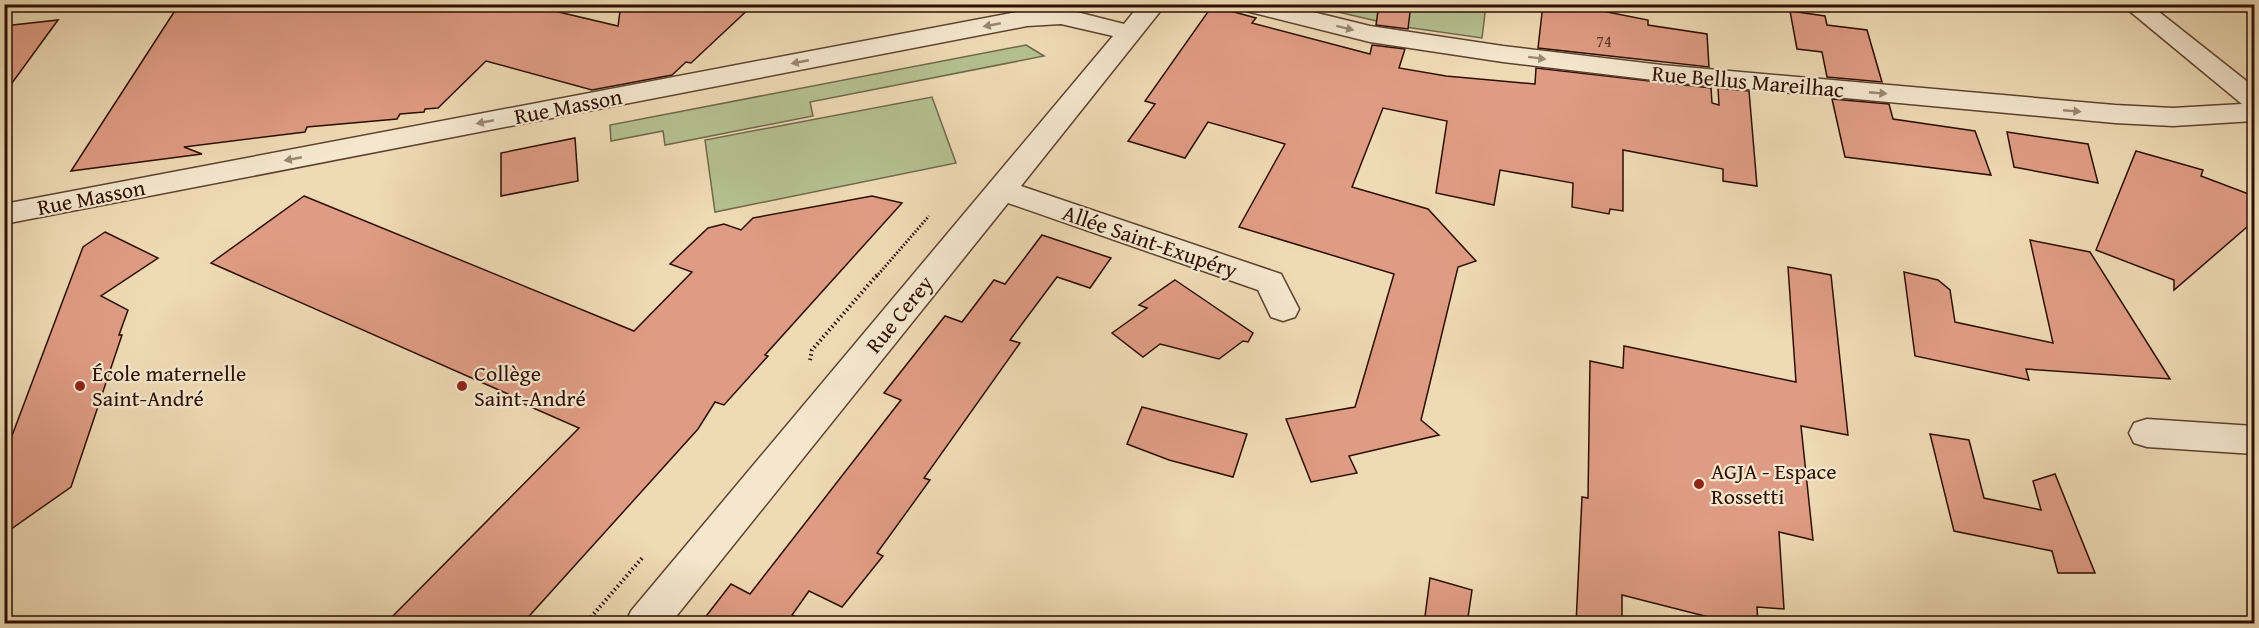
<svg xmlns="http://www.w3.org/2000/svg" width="2259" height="628" viewBox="0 0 2259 628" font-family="'Gentium Book Plus',serif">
<rect width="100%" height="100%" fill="#eedab4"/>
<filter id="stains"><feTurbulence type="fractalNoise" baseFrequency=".00333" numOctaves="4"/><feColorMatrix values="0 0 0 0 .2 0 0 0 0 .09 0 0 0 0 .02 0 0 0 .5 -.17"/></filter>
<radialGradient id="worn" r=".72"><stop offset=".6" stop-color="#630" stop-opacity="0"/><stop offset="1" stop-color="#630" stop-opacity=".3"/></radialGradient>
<g fill="#b5c090" stroke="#71684a" stroke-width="1.5">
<path d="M1308,5H1486L1482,38L1398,26Z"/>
<path d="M1026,45L1044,56L810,102L813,116L665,145L663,131L611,141L610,125Z"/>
<path d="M932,97L956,163L715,212L705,140Z"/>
</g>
<g fill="#df9c84" stroke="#2d0f03" stroke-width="1.5">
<path d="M213,4H525L618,26L621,4H754L691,63L686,62L672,75L592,90L486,61L438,108L425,109L424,112L400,114L397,119L307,127L305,132L184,147L202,154L71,171L176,9Z"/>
<path d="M1379,4H1411L1408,29L1376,25Z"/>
<path d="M1543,4L1597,10L1648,20V25L1707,34L1709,67L1538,48Z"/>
<path d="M1212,6L1256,18L1252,23L1370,54L1372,45L1405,49L1399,68L1446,76L1535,84L1536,68L1711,88L1712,103L1719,105L1718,88L1749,91L1757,186L1723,181V169L1623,150V211L1610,209L1609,214L1572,207L1573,183L1500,170L1494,205L1436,193L1447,121L1383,108L1352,187L1428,209L1476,261L1458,267L1421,420L1439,435L1349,456L1357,473L1311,482L1286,419L1355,407L1394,274L1239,227L1285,144L1208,122L1185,158L1128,141L1155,104L1145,101Z"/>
<path d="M1790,11L1825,16L1827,25L1867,30L1882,82L1827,77L1822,52L1797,49Z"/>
<path d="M58,20L4,94V26Z"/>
<path d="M1832,99L1889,104L1893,119L1975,131L1991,175L1845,157Z"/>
<path d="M2007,132L2088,144L2098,183L2014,167Z"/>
<path d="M575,138L578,181L501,196V153Z"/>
<path d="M2136,151L2203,170L2201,176L2254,196V221L2174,290V280L2096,250Z"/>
<path d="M304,196L634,331L692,272L670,264L708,228L724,224L741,230L753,218L872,196L902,203L765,355L768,356L724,405L715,402L698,429L522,624H385L579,428L524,404L526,402L211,263Z"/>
<path d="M105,232L158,258L101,296L128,310L119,335H122L71,487L4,534V457L83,247Z"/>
<path d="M1042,235L1111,258L1090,288L1057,277L1010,340L1020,343L924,478L930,480L877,553L883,556L842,607L809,591L792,615L809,624H700L731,584L750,594L901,400L884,393L945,316L962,322L994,280L1005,284Z"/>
<path d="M2030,240L2090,252L2170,379L2026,369L2029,380L1915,356L1904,272L1938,280L1950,290L1955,322L2053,343Z"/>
<path d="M1788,267L1831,275L1848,435L1801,426L1813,540L1779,532L1784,609L1757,607L1758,624H1736L1622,595V624H1576L1582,497L1588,498L1590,361L1623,368L1624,346L1796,382Z"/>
<path d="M1175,280L1253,333L1248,342L1243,341L1219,359L1160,344L1143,357L1112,333L1147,308L1139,305Z"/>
<path d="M1142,407L1247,434L1233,477L1169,460L1127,444Z"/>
<path d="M1930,434L1969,440L1984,498L2041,510L2033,481L2055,474L2095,573H2058L2052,551L1954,531Z"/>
<path d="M1430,578L1472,590L1467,624H1424Z"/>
</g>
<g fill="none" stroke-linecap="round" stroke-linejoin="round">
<defs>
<g id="minor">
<path d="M1140,4H1166L1021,186L1281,274L1299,309L1295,317L1283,321L1271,317L1258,290L1008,203L670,624H625L631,611L1113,36L1061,24L1027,26L4,224V204L1027,10L1061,8L1124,24Z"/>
<path d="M1235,4H1280L1370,26L1503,46L1662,65L2115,105L2173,108L2242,104L2121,4H2149L2254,87V121L2173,126L2115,123L1662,81L1503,62L1370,42L1238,9Z"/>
<path d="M2147,419L2254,426V454L2147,447L2134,443L2129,433L2134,423Z"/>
</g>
</defs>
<use href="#minor" stroke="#5d422f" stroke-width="3"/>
<path stroke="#2d0f03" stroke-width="3" stroke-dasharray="1.5 2" stroke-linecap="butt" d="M876,277L929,216"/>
<g stroke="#2d0f03" stroke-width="4" stroke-dasharray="1.5 3" stroke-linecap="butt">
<path d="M810,360L812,350L877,275"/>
<path d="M585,624L643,557"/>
</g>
<use href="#minor" fill="#f4e7ce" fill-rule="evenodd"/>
</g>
<defs><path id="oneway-solid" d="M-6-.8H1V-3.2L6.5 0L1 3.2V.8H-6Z" transform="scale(1.5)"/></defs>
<g fill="#9a8673">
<use href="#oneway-solid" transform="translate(992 25) rotate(169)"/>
<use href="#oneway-solid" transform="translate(1345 28) rotate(14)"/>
<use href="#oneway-solid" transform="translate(1537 58) rotate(7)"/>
<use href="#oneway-solid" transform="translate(800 62) rotate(169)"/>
<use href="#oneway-solid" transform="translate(1878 93) rotate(5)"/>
<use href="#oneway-solid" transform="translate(2072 111) rotate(5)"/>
<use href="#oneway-solid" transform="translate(485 122) rotate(169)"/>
<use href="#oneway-solid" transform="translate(293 159) rotate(169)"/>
</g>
<g fill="#8f2418" stroke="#f4e7ce" stroke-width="2">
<circle cx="80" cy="386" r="6"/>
<circle cx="462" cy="386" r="6"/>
<circle cx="1699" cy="484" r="6"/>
</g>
<g text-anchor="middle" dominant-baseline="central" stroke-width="4.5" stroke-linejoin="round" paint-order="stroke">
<g font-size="16" fill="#5a3223">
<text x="1604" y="41">74</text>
</g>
<g font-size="22" fill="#2d0f03" stroke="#f4e7ce">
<text transform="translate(1748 81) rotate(5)">Rue Bellus Mareilhac</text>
<text transform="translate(568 106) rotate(-11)">Rue Masson</text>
<text transform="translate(91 197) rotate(-11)">Rue Masson</text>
<text transform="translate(1150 241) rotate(19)">Allée Saint-Exupéry</text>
<text transform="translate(899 314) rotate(-51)">Rue Cerey</text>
</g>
<g font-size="22" fill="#2d0f03" stroke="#f4e7ce" text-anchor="start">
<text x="92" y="373">École maternelle<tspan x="92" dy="25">Saint-André</tspan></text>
<text x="474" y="373">Collège<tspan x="474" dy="25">Saint-André</tspan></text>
<text x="1711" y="471">AGJA - Espace<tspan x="1711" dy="25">Rossetti</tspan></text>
</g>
</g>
<rect width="2259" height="628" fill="none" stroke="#eedab4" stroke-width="24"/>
<rect x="6" y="6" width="2247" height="616" fill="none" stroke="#2d0f03" stroke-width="3"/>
<rect x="12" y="12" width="2235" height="604" fill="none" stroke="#2d0f03" stroke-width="1.5"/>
<rect width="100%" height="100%" filter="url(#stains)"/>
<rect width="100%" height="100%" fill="url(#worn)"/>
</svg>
